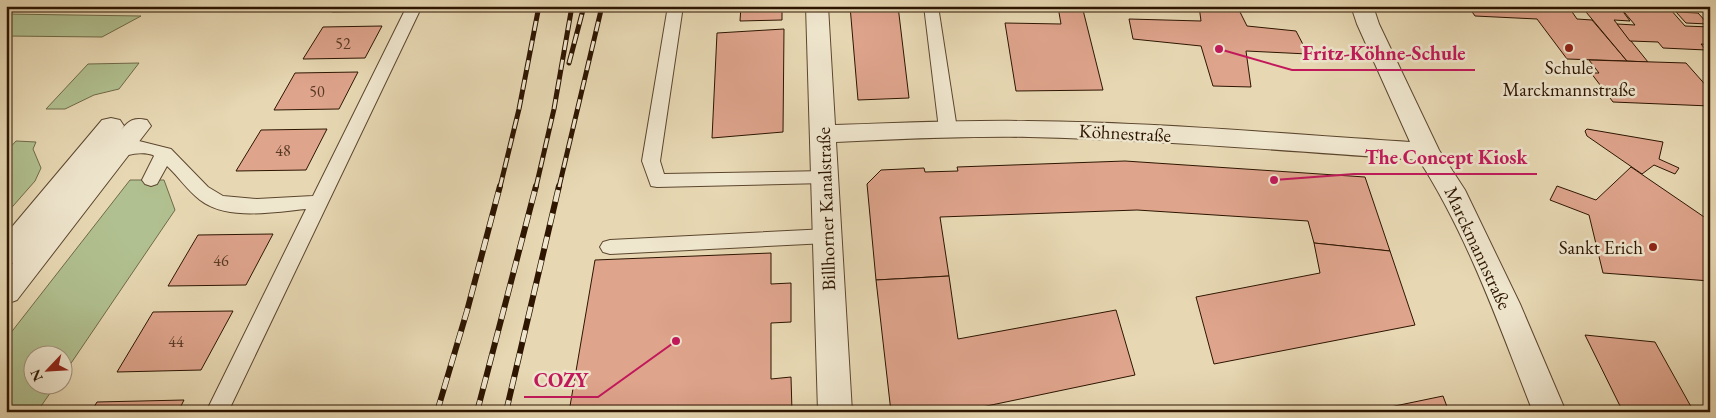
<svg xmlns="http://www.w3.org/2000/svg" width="1716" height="418" viewBox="0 0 1716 418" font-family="'EB Garamond',serif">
<rect width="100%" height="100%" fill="#e7d8b3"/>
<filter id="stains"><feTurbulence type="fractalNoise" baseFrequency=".004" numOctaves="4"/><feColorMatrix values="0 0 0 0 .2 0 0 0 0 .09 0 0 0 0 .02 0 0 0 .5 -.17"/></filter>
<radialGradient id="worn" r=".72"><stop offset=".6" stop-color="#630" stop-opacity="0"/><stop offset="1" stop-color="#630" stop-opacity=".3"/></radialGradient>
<g fill="#b1c090" stroke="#6f6a48">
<path d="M6,14L141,16L102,37L6,36Z"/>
<path d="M139,63L119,89L94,95L65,109H46L88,64Z"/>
<path d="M16,141L36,142L33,149L41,168L35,181L6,214V152Z"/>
<path d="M130,180H164L175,210L63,375L62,356H32V386H55L37,412H6V339Z"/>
</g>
<g fill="#dea48c" stroke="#2d1501">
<path d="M335,6H393L390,11L332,12Z"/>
<path d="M741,6H782V20L740,21Z"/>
<path d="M850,6H898L909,98L858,100Z"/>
<path d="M1082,6L1103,90L1016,91L1005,23L1061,24L1058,7Z"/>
<path d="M1199,6H1237L1247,26L1296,31L1308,54L1246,51L1251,87L1213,86L1201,46L1133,39L1129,19L1201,21Z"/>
<path d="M1468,6H1568L1577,19L1592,20L1627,61L1567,59L1537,19L1475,16Z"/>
<path d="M1581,6H1603L1606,9H1621L1630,21L1614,20L1648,62L1627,61Z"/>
<path d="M1619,6H1692L1695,10L1670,9L1685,26L1710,27V45L1701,44L1706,50L1663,48L1658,42L1630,41L1617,24L1635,25Z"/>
<path d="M1676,12L1698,13L1708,24L1686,23Z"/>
<path d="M382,26L365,58L303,59L323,27Z"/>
<path d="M784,29L783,132L712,138L717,33Z"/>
<path d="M1589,60L1686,63L1710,90V106L1613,102L1591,73H1599Z"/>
<path d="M358,72L339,109L274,110L295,73Z"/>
<path d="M327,129L306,170L236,171L261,130Z"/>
<path d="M1587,129L1663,142L1659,159L1679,168L1675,174L1654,165L1642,174L1587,136L1585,131Z"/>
<path d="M1125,161L1365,177L1390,251L1314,243L1308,221L1137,210L940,217L949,276L876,280L867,184L881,170L924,168L925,172L958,171L957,167Z"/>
<path d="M1631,167L1710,221V281L1603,273L1589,215L1550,200L1557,186L1596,200Z"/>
<path d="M273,234L246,285L168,286L198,235Z"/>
<path d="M1314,243L1390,251L1415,325L1214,364L1196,297L1320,273Z"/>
<path d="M771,253V284L791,283V322L771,323V379L791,377L792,412H569L595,260Z"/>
<path d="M949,276L958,339L1116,310L1135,375L958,412H891L876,280Z"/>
<path d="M233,311L201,370L117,372L153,312Z"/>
<path d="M1585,335L1655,342L1694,412H1623Z"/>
<path d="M1443,396L1449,412H1366Z"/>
<path d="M184,400L178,412H91L97,402Z"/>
</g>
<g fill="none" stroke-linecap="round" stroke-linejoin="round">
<defs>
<g id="service">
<path d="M407,6H422L228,412H206L306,209C274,212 227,221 200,200C187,190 179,177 167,166L157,184L151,186L145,184L142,180L154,156L153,155C135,149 120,161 105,156L102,152L105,148L139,141L171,149L208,187L223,196L257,199L313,196Z"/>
<path d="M668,6H683L660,161L664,174L825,171L831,173L834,177L831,181L825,183L657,187L651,186L642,161Z"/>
<path d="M924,6H938L957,129L954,133L948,135L942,133L939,129Z"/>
<path d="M827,229L834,231L837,236L834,241L827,243L610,254L603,252L600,247L603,242L610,240Z"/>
</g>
<g id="minor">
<path d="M806,6H828L835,125C899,123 963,120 1028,121C1155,122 1283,134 1410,142L1357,24L1351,6H1373L1379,24L1439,150L1465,190L1520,304L1566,412H1533C1500,328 1468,236 1419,160C1289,151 1159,140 1029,137C965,136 900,139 836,142L852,412H818Z"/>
<path d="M111,118L120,120L124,126L121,130C129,120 134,117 147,120L151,126L17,300L6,304V271L13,263L6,265V234L102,120Z"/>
</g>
</defs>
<use href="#service" stroke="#5c462e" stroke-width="2"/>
<use href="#minor" stroke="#5c462e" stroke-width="2"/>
<use href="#service" fill="#efe6ce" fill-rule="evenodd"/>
<use href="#minor" fill="#efe6ce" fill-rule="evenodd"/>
<defs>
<g id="rail-far1">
<path d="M569,63L584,6"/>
<path d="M500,187L519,109L539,6"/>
<path d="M536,187L554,109L572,6"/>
<path d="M559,187L602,6"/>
</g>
<g id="rail">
<path d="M437,412L467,311L500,186"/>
<path d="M477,412L536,186"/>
<path d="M506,412L559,186"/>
</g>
</defs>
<use href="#rail-far1" stroke="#2d1501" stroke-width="5"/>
<use href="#rail" stroke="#2d1501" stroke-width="6"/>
<use href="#rail-far1" stroke="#efe6ce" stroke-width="3" stroke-dasharray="10" stroke-linecap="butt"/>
<use href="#rail" stroke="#efe6ce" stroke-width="4.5" stroke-dasharray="12" stroke-linecap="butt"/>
</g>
<g fill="#8f2418" stroke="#efe6ce" stroke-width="2">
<circle cx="1569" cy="48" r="5"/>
<circle cx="1653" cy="247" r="5"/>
</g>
<g text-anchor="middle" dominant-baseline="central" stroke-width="5" stroke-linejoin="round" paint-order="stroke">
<g font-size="16" fill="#593924">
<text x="343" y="43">52</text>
<text x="317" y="91">50</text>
<text x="283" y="150">48</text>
<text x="221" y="260">46</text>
<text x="176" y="341">44</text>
</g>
<g font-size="19" fill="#2d1501" stroke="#efe6ce">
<text x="1569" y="67">Schule<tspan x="1569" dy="22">Marckmannstraße</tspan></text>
<text x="1643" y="247" text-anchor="end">Sankt Erich</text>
</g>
<g font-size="19" fill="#2d1501" stroke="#efe6ce">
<text transform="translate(1125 133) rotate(3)">Köhnestraße</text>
<text transform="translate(826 209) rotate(-92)">Billhorner Kanalstraße</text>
<text transform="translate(1478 248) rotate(65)">Marckmannstraße</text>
</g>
</g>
<path fill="none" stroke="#c2185b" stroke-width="2" d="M1219 49L1292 70H1475M1274 180L1354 174H1537M676 341L598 397H524"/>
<g fill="#c2185b" stroke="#efe6ce" stroke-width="2">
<circle cx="1219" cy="49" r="5"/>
<circle cx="1274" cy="180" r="5"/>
<circle cx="676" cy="341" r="5"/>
</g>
<g font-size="20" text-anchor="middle" font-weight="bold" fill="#c2185b" stroke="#efe6ce" stroke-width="5" stroke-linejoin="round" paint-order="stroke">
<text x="1384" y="60">Fritz-Köhne-Schule</text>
<text x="1446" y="164">The Concept Kiosk</text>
<text x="561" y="387">COZY</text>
</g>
<rect width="1716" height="418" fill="none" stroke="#e7d8b3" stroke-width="25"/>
<rect x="8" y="8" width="1701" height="403" fill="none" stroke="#2d1501" stroke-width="2.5"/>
<rect x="12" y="12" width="1691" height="393" fill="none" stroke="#2d1501"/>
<g transform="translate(48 370) rotate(245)"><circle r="24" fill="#efe6ce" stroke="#a1927c"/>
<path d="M0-4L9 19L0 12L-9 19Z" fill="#8f2418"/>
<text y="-8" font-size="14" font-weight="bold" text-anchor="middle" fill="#2d1501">N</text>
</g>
<rect width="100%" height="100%" filter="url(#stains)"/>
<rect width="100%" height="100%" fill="url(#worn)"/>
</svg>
